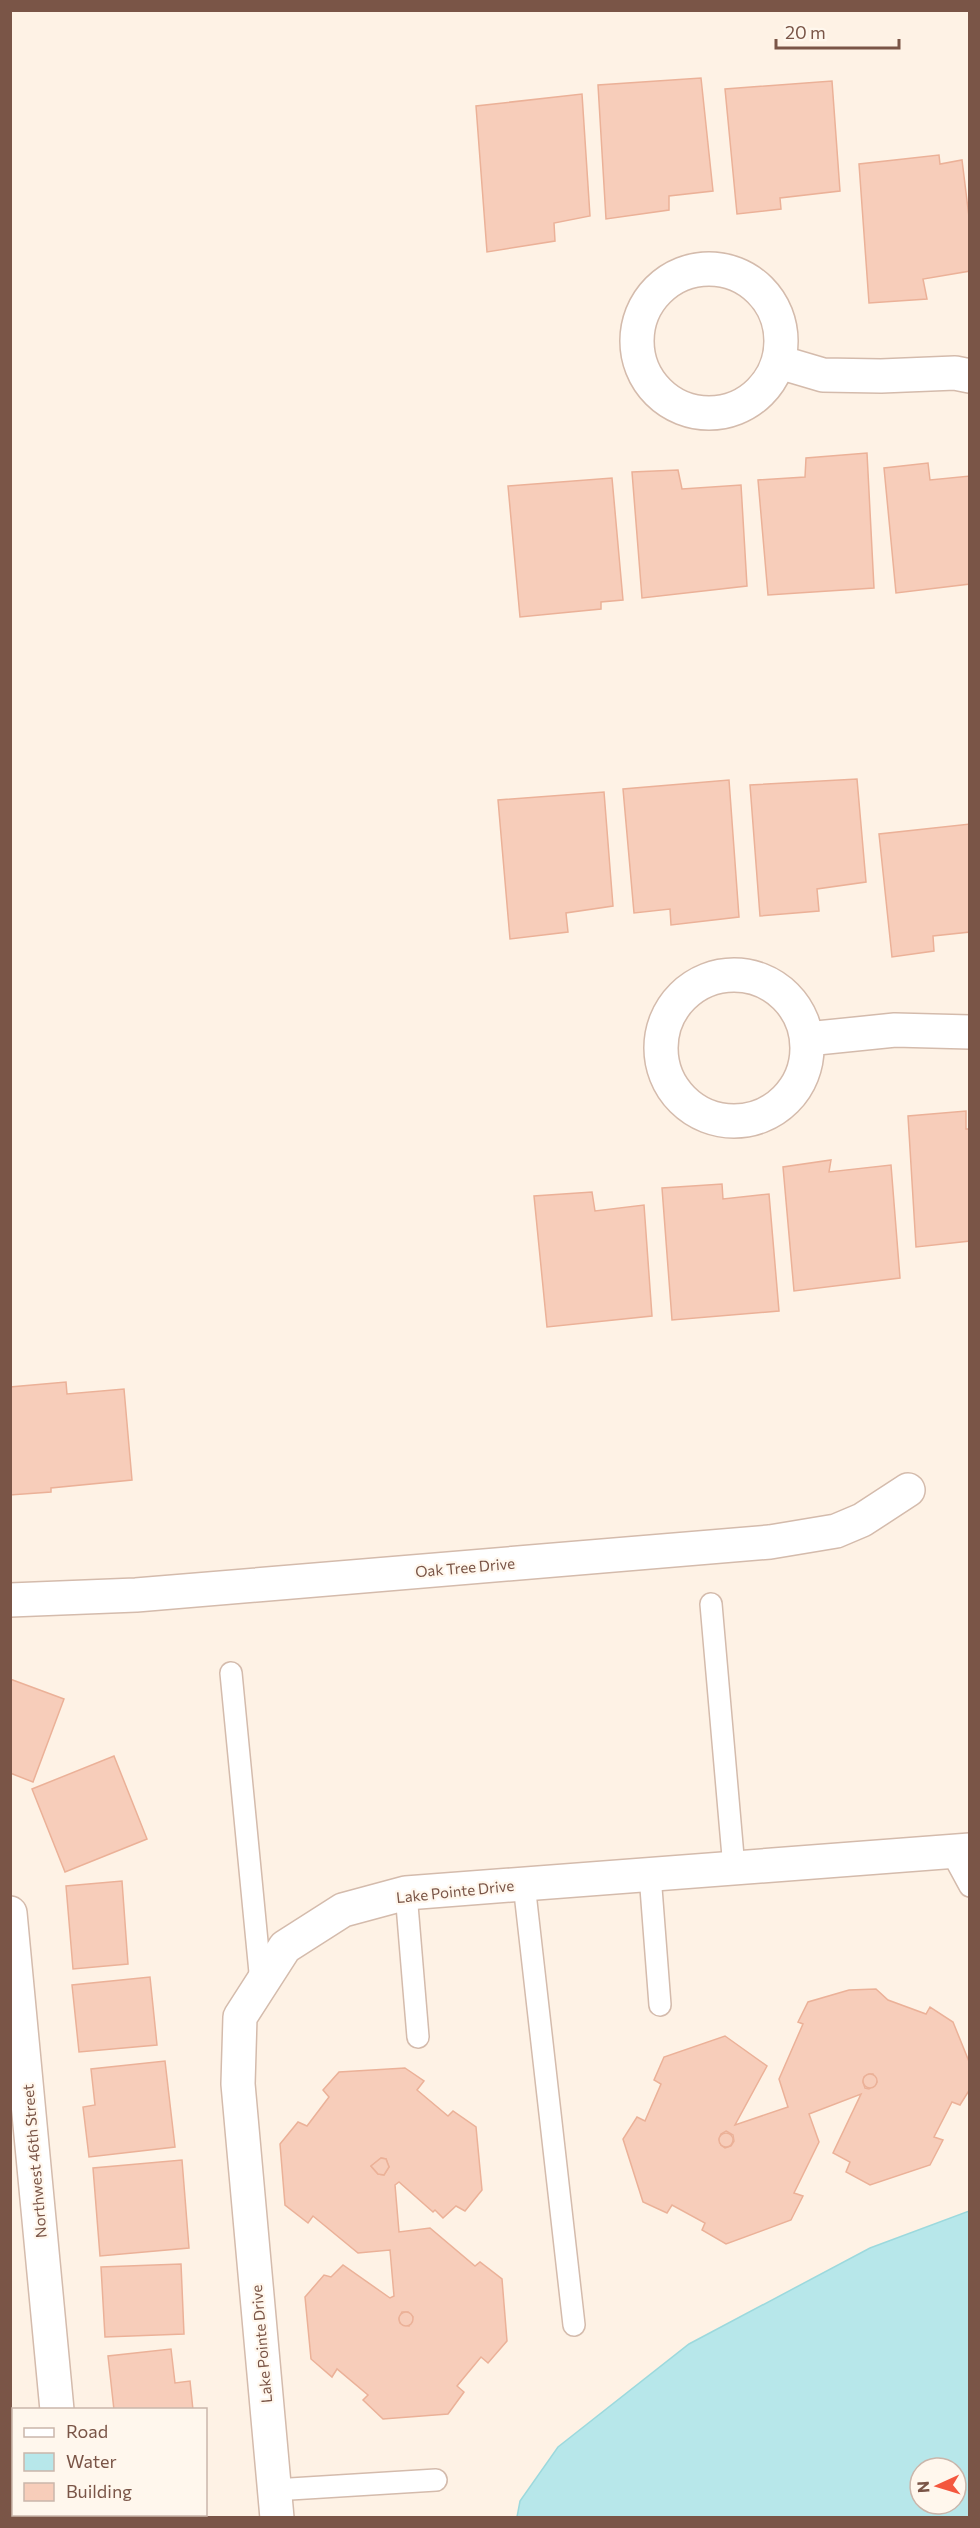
<svg xmlns="http://www.w3.org/2000/svg" width="980" height="2528" viewBox="0 0 980 2528" font-family="Commissioner,sans-serif">
<rect width="100%" height="100%" fill="#fef2e5"/>
<path fill="#b7e7ea" stroke="#9cd9dd" stroke-width="1.5" fill-rule="evenodd" d="M969,2211V2517H517L520,2501L558,2447L689,2344L870,2248ZM920,2468H956V2504H920Z"/>
<g fill="#f7cdba" stroke="#ebb198" stroke-width="1.5" fill-rule="evenodd">
<path d="M701,78L713,191L669,196V210L606,219L598,85Z"/>
<path d="M832,81L840,191L780,198L781,209L737,214L725,89Z"/>
<path d="M582,94L590,216L554,223L555,241L487,252L476,106Z"/>
<path d="M939,155L940,164L962,160L970,225V271L923,279L927,299L869,303L859,164Z"/>
<path d="M867,453L874,588L768,595L758,480L805,477L806,458Z"/>
<path d="M928,463L930,480L970,476V584L896,593L884,468Z"/>
<path d="M678,470L682,489L741,485L747,586L642,598L632,472Z"/>
<path d="M612,478L623,600L601,602V609L520,617L508,486Z"/>
<path d="M857,779L866,882L817,889L819,911L760,916L750,785Z"/>
<path d="M729,780L739,917L671,925L670,909L634,913L623,789Z"/>
<path d="M604,792L613,906L566,913L568,932L510,939L498,800Z"/>
<path d="M970,824V932L933,936L934,951L892,957L879,834Z"/>
<path d="M966,1111V1129H970V1241L916,1247L908,1116Z"/>
<path d="M831,1160L829,1172L891,1165L900,1278L794,1291L783,1167Z"/>
<path d="M722,1184L723,1199L769,1194L779,1311L672,1320L662,1188Z"/>
<path d="M592,1192L595,1211L644,1205L652,1316L547,1327L534,1196Z"/>
<path d="M66,1382L67,1394L124,1389L132,1480L51,1488V1492L10,1495V1387Z"/>
<path d="M10,1679L64,1699L33,1782L10,1773Z"/>
<path d="M114,1756L147,1839L65,1872L32,1789Z"/>
<path d="M122,1881L128,1964L73,1969L66,1886Z"/>
<path d="M150,1977L157,2045L79,2052L72,1985Z"/>
<path d="M876,1989L888,2000L926,2014L930,2007L953,2022L970,2064V2089L960,2105L952,2102L934,2137L943,2140L930,2165L870,2185L846,2172L850,2162L833,2153L861,2094L809,2114L819,2142L794,2193L803,2196L791,2220L726,2244L702,2230L705,2223L672,2205L667,2213L643,2202L623,2139L637,2117L645,2121L661,2084L654,2080L664,2057L725,2036L767,2066L735,2125L788,2107L779,2079L803,2024L798,2022L808,2002L849,1990ZM869,2074H873L877,2082L869,2089L865,2088L863,2082L864,2077ZM726,2131L733,2135L734,2141L731,2146L725,2148L721,2145L719,2139L721,2134Z"/>
<path d="M165,2061L175,2147L89,2157L83,2107L95,2105L91,2069Z"/>
<path d="M405,2068L424,2081L417,2090L448,2116L453,2111L476,2127L482,2190L465,2211L456,2206L443,2218L435,2210L433,2212L399,2182L395,2185L399,2232L430,2228L475,2266L480,2262L502,2279L507,2341L488,2363L481,2357L457,2386L464,2392L448,2414L383,2419L363,2400L368,2395L337,2369L332,2377L311,2359L305,2297L324,2275L331,2277L343,2265L390,2298L394,2296L390,2250L358,2253L313,2216L308,2223L285,2205L280,2144L298,2122L307,2126L329,2097L323,2090L339,2072ZM381,2158L386,2159L389,2167L384,2175L378,2174L371,2166ZM402,2312H408L413,2317L409,2326L400,2323L399,2318Z"/>
<circle cx="870" cy="2081" r="7"/>
<circle cx="726" cy="2140" r="7"/>
<path d="M381,2158L386,2159L389,2167L384,2175L378,2174L371,2166Z"/>
<path d="M182,2160L189,2248L100,2256L93,2168Z"/>
<path d="M181,2264L184,2334L105,2337L101,2267Z"/>
<circle cx="406" cy="2319" r="7"/>
<path d="M171,2349L175,2383L190,2381L193,2410H114L108,2356Z"/>
<path d="M206,2513V2518H126V2514Z"/>
</g>
<g fill="none" stroke-linecap="round" stroke-linejoin="round">
<defs>
<g id="service">
<path d="M711,1604L734,1868"/>
<path d="M231,1673L261,1983"/>
<path d="M951,1851L970,1886"/>
<path d="M650,1875L660,2005"/>
<path d="M524,1884L574,2325"/>
<path d="M406,1893L418,2037"/>
<path d="M274,2490L436,2480"/>
</g>
<g id="minor">
<circle cx="709" cy="341" r="72"/>
<path d="M779,362L823,375L881,376L955,373L970,376"/>
<circle cx="734" cy="1048" r="73"/>
<path d="M807,1039L895,1030L970,1032"/>
<path d="M10,1600L136,1595L770,1542L836,1531L862,1520L908,1490"/>
<path d="M10,1913L57,2410"/>
<path d="M66,2514L67,2518"/>
<path d="M277,2518L238,2084L240,2017L285,1947L343,1910L406,1893L970,1850"/>
</g>
</defs>
<use href="#service" stroke="#d4bbac" stroke-width="24"/>
<use href="#minor" stroke="#d4bbac" stroke-width="36"/>
<use href="#service" stroke="#fff" stroke-width="21"/>
<use href="#minor" stroke="#fff" stroke-width="33"/>
</g>
<g text-anchor="middle" dominant-baseline="central" stroke-width="4.5" stroke-linejoin="round" paint-order="stroke">
<g font-size="15" fill="#7a5547" stroke="#fff7ed">
<text transform="translate(465 1567) rotate(-5)">Oak Tree Drive</text>
<text transform="translate(455 1891) rotate(-6)">Lake Pointe Drive</text>
<text transform="translate(34 2161) rotate(-95)">Northwest 46th Street</text>
<text transform="translate(261 2344) rotate(-95)">Lake Pointe Drive</text>
</g>
</g>
<rect width="980" height="2528" fill="none" stroke="#7a5547" stroke-width="24"/>
<rect x="12" y="2408" width="195" height="108" fill="#fff7ed" stroke="#cab6ab" stroke-width="1.5"/>
<rect x="24" y="2428" width="30" height="9" fill="#ffffff" stroke="#cab6ab" stroke-width="1.5"/>
<text x="66" y="2438" font-size="18" fill="#7a5547">Road</text>
<rect x="24" y="2453" width="30" height="18" fill="#b7e7ea" stroke="#cab6ab" stroke-width="1.5"/>
<text x="66" y="2468" font-size="18" fill="#7a5547">Water</text>
<rect x="24" y="2483" width="30" height="18" fill="#f7cdba" stroke="#cab6ab" stroke-width="1.5"/>
<text x="66" y="2498" font-size="18" fill="#7a5547">Building</text>
<g transform="translate(938 2486) rotate(266)"><circle r="28" fill="#fff7ed" stroke="#cab6ab" stroke-width="1.5"/>
<path d="M0-4.5L10 22L0 15L-10 22Z" fill="#f4573e"/>
<text y="-9" font-size="16" font-weight="bold" text-anchor="middle" fill="#7a5547">N</text>
</g>
<path d="M776 39v9h123v-9" fill="none" stroke="#7a5547" stroke-width="3"/>
<text x="785" y="39" font-size="18" fill="#7a5547" stroke="#fff7ed" stroke-width="4.5" paint-order="stroke">20 m</text>
</svg>
